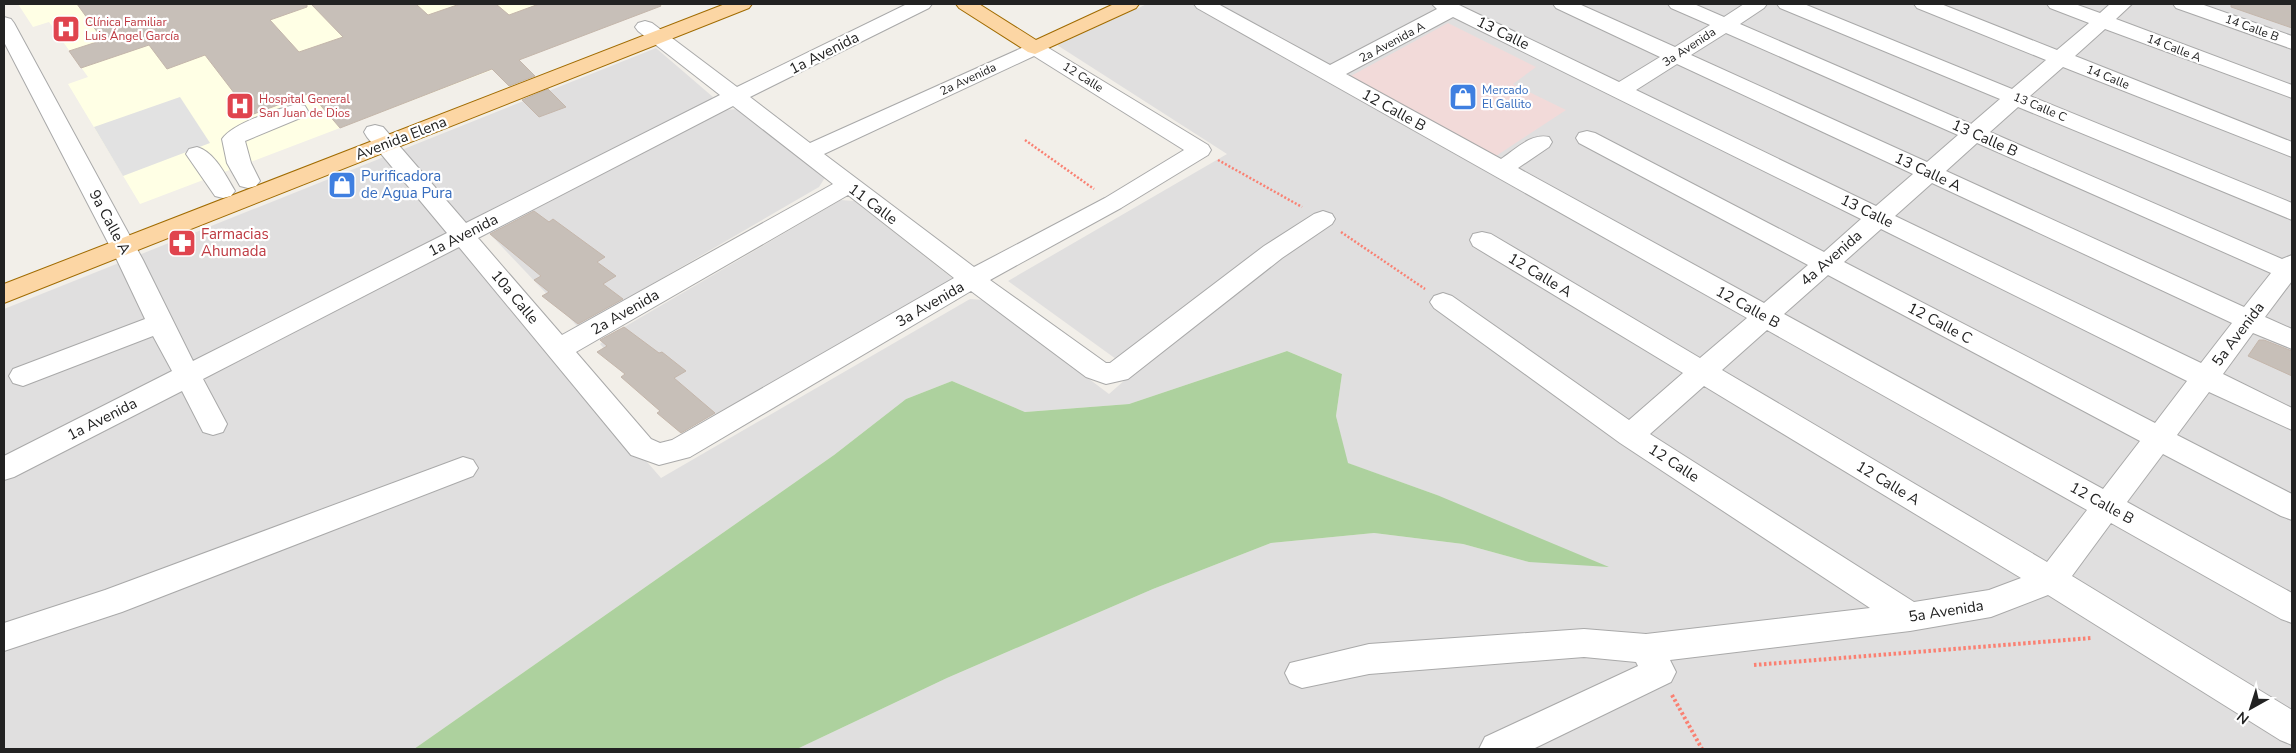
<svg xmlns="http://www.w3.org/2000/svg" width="2296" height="753" viewBox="0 0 2296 753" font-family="'Nunito Sans',sans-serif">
<rect width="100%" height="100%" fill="#f2efe9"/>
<g fill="#e0dfdf">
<path d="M1147,4H2292V749H797L947,678L1153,589L1271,543L1374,533L1463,544L1529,562L1437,495L1347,463L1336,416L1342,374L1287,351L1129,404L1025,412L952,381L906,399L834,455L414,749H4V472L459,246L661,478L970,299L984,300L1109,394L1134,372L1008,281L1227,154L1057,45Z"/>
<path d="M656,48L713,97L705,105L4,459V309Z"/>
<path d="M740,109L826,176L819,187L578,327L488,232L723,110Z"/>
<path d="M841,200L854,201L952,278L939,294L691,427L676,428L600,344L609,336Z"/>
</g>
<path fill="#f2dad9" d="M1448,23L1536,67L1513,84L1566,110L1496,156L1349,77Z"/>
<path fill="#ffffe5" d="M18,4H666L140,204L68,84L88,77L49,22L33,27Z"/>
<path fill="#add19e" d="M1287,351L1342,374L1336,416L1348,463L1437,495L1609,567L1529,562L1463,544L1374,533L1271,543L1153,589L947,678L797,749H414L834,455L906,399L952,381L1025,412L1129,404Z"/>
<path fill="#e2e2e2" d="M180,97L210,143L123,176L94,127Z"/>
<g fill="#c7bfb8" stroke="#c4b6ab">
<path d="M77,4H307V7L270,20L299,52L343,37L311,4H416L428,15L460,4H496L509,15L539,4H660L661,6L519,60L535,76L509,86L492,69L340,128L310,93L251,115L205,55L167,69L149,45L81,68L69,51L103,40Z"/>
<path d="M2231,4H2292V28L2231,7Z"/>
<path d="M548,89L566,107L539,117L522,100Z"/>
<path d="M534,211L549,222L553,219L605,257L597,262L616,276L603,284L623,299L578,324L542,296L549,292L534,280L541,276L490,234Z"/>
<path d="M624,327L659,353L662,352L686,371L674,378L715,413L681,433L657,413L660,411L621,377L625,374L597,352L607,346L600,340Z"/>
<path d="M2259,340H2264L2292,351V376L2248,356Z"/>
</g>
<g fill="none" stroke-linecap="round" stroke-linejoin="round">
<defs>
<g id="minor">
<path d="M907,4H932L929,8L750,97L810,143L1035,42L1042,44L1208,145L1211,150L1208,155L1121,208L990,280L1106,363H1110L1264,246L1314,214L1323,211L1332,214L1335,219L1332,224L1282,258L1128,379L1106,384L1086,377L971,291L690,457L659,465L631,455L459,247L203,379L227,424L223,432L213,435L203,432L182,391L14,477L4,480V456L172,371L153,336L23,386L13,383L9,376L13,369L145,319L117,260L4,42V17L11,19L14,23L143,260L193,361L447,233L367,137L364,132L367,127L375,125L383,127L466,223L720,95L638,31L635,27L638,23L645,21L652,23L737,87ZM1034,56L1184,150L1105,198L974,267L824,154ZM733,106L833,184L562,335L478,238ZM848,195L954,278L672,440L660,443L651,439L576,352Z"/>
<path d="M1194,4H1218L1330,65L1437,9L1432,4H1457L1619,82L1660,57L1556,8L1553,4H1579L1675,47L1710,25L1671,8L1668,4H1694L1724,17L1744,4H1767L1764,8L1740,24L1971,124L2000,99L1780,8L1777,4H1804L2012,89L2046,60L1917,8L1914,4H1941L2057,50L2089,23L2050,8L2047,4H2075L2100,13L2110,4H2132L2116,19L2292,85V98L2105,29L2075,56L2292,142V157L2063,67L2030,96L2292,203V220L2018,107L1990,132L2282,259L2292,255V281L2265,317L2292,329V349L2253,333L2223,374L2292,408V430L2209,392L2177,435L2292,494V520L2281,516L2163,454L2127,502L2292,593V623L2281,619L2111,523L2072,576L2292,710V745L2280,740L2048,595L1991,617L1910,631L1670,660L1676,672L1671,682L1533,749H1479L1485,737L1638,666L1636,662L1584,657L1369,674L1302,688L1290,683L1285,673L1290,663L1369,644L1584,629L1646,634L1870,608L1620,443L1434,308L1430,302L1434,296L1443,293L1452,296L1629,420L1683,373L1473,246L1470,240L1473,234L1482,232L1491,234L1700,358L1747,318L1197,8ZM1453,17L1861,219L1824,252L1595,133L1587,131L1579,133L1576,138L1579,143L1808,265L1764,303L1518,168L1549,147L1552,142L1549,137C1531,133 1516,149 1501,159L1346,74ZM1726,33L1958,135L1927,162L1691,55ZM1677,64L1913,174L1876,206L1636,90ZM1977,143L2271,273L2244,307L1946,171ZM1932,183L2232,323L2201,363L1895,216ZM1881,229L2187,381L2155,423L1844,262ZM1828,275L2140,441L2103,489L1784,314ZM1767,330L2087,510L2047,562L1722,370ZM1704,386L2021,578L1989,590L1914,602L1650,434Z"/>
<path d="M2173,4H2201L2292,36V49L2176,8Z"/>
<path d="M297,104L305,106L308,111L305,116L245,141L251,163L260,181L256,186L248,188L240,186L227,163L222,139C233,123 278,109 297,104Z"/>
<path d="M197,147C215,152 226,176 235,191L231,196L223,198L215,196L186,154L189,149Z"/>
<path d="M463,457L473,460L478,468L473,476L122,612L4,651V623L105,590Z"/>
</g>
<g id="major">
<path d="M725,4H752L749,8L4,303V284Z"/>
<path d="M956,4H979L1036,40L1114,4H1139L1136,8L1035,54L1028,52L959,8Z"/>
</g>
</defs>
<use href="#minor" stroke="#a9a9a9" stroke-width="2"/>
<use href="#major" stroke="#a06b00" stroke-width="2"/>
<g stroke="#fa8072" stroke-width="2.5" stroke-dasharray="2 2" stroke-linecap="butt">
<path d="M1025,140L1094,189"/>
<path d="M1218,160L1302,207"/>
<path d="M1341,232L1425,289"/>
</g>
<g stroke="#fa8072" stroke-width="4" stroke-dasharray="2.5 2.5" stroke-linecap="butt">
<path d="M1754,665L2091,638"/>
<path d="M1672,695L1702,749"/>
</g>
<use href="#minor" fill="#fff" fill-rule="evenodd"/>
<use href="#major" fill="#fcd6a4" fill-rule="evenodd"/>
</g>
<defs>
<symbol id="hospital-square" viewBox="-11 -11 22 22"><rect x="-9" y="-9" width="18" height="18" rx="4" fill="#e0444e" stroke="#fff"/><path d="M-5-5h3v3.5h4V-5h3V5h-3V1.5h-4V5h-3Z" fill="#fff"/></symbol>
<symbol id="shop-square" viewBox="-11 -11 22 22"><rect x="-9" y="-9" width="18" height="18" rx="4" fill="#3f7fe0" stroke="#fff"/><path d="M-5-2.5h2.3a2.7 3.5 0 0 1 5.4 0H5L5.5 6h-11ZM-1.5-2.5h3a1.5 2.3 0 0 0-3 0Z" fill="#fff"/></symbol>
<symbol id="pharmacy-square" viewBox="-11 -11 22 22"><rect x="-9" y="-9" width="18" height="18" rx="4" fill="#e0444e" stroke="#fff"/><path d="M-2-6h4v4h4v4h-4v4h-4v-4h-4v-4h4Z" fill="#fff"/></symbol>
</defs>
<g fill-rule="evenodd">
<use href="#hospital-square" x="50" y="13" width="32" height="32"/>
<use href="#shop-square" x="1447" y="81" width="32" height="32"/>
<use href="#hospital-square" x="224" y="90" width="32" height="32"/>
<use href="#shop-square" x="326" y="169" width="32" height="32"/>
<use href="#pharmacy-square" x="166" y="227" width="32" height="32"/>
</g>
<g text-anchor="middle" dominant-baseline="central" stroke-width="4.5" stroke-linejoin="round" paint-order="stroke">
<g font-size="12" fill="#be3a42" stroke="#fff" text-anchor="start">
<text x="85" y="22">Clínica Familiar<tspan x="85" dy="14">Luis Ángel García</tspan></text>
<text x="259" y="99">Hospital General<tspan x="259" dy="14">San Juan de Dios</tspan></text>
</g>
<g font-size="12" fill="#222" stroke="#fff">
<text transform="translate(2252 28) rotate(20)">14 Calle B</text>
<text transform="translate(1392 42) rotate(-28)">2a Avenida A</text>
<text transform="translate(1689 47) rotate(-33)">3a Avenida</text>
<text transform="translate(2174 48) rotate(21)">14 Calle A</text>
<text transform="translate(1083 77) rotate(32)">12 Calle</text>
<text transform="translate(2108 77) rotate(22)">14 Calle</text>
<text transform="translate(968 79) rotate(-25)">2a Avenida</text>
<text transform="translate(2040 107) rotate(23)">13 Calle C</text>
</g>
<g font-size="12" fill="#366cbe" stroke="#fff" text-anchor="start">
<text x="1482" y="90">Mercado<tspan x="1482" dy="14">El Gallito</tspan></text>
</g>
<g font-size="15" fill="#222" stroke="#fff">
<text transform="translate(1503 33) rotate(26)">13 Calle</text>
<text transform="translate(824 53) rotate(-27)">1a Avenida</text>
<text transform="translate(1394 110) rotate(29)">12 Calle B</text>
<text transform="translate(401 138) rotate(-21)">Avenida Elena</text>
<text transform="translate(1985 138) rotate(24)">13 Calle B</text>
<text transform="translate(1928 172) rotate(25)">13 Calle A</text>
<text transform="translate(873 204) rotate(37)">11 Calle</text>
<text transform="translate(1867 211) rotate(26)">13 Calle</text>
<text transform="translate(110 222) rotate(62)">9a Calle A</text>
<text transform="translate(463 235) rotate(-27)">1a Avenida</text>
<text transform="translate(1831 258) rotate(-41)">4a Avenida</text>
<text transform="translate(1540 275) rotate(31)">12 Calle A</text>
<text transform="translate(515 297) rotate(50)">10a Calle</text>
<text transform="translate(930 304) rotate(-30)">3a Avenida</text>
<text transform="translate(1748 307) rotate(29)">12 Calle B</text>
<text transform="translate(625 312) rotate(-30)">2a Avenida</text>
<text transform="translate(1940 323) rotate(28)">12 Calle C</text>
<text transform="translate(2238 334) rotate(-53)">5a Avenida</text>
<text transform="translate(102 419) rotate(-27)">1a Avenida</text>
<text transform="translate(1674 463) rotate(33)">12 Calle</text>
<text transform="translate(1888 483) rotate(31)">12 Calle A</text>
<text transform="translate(2102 503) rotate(29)">12 Calle B</text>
<text transform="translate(1946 611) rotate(-9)">5a Avenida</text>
</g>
<g font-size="15" fill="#366cbe" stroke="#fff" text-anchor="start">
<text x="361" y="176">Purificadora<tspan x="361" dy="17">de Agua Pura</tspan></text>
</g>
<g font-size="15" fill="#be3a42" stroke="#fff" text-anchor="start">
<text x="201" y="234">Farmacias<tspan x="201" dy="17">Ahumada</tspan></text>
</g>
</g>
<rect width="2296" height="753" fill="none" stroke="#222222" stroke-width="10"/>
<g transform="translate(2251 708) rotate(219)" stroke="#ffffff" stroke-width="4" paint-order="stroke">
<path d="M0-4L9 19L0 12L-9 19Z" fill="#222222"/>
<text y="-8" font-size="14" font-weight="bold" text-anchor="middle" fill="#222222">N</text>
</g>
</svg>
